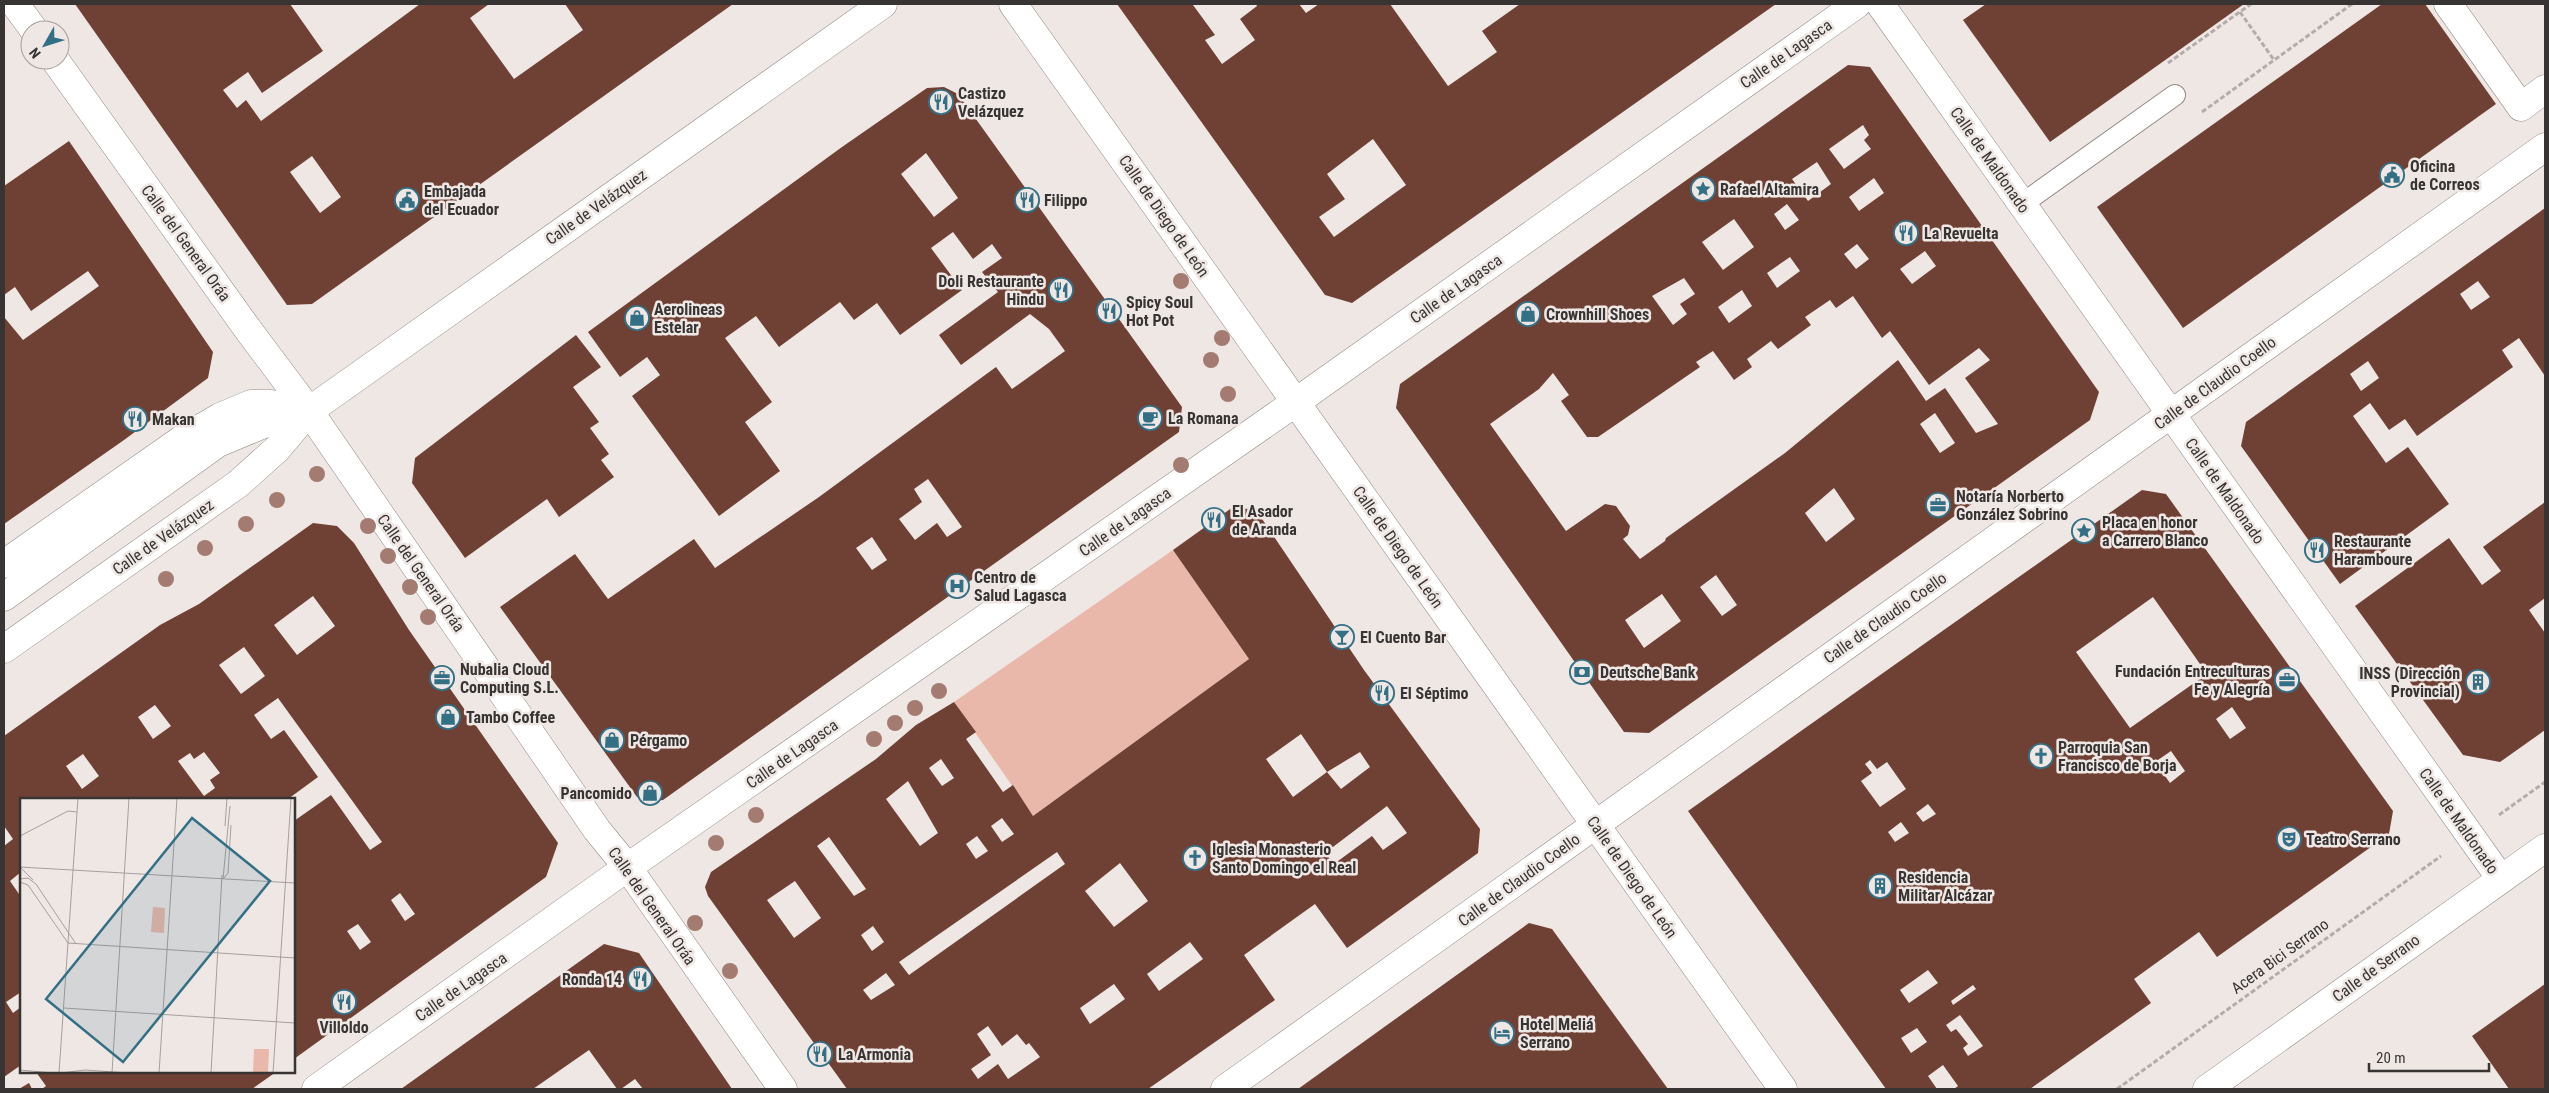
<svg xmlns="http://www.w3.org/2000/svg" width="2549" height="1093" viewBox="0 0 2549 1093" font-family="'Roboto Condensed',sans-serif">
<rect width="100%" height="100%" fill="#efe7e4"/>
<path fill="#eab8ab" d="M1173,550L1249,659L1033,816L954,702Z"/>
<g fill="#6f4034" fill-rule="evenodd">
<path d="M75,4H290L323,51L262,93L248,72L223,90L237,108L246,100L261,121L420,4H489L470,18L514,79L583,30L565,4H733L312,304L287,305ZM312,156L341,197L320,213L290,172Z"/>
<path d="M1117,4H1195L1193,5L1215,35L1205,40L1222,64L1255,40L1240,19L1257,6L1256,4H1299L1306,13L1319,4H1390L1448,86L1497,52L1482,31L1520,4H1776L1352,303L1325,295ZM1373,139L1406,185L1334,237L1319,217L1345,199L1327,174Z"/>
<path d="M1986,4H2244L2050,142L1963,20Z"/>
<path d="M2382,4H2425L2496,104L2183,328L2097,207Z"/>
<path d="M1848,65L1870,67L2099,392L2090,420L1649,733L1624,732L1396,408L1400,384ZM1863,125L1869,135L1864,140L1871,149L1844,169L1829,149ZM1817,162L1831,184L1808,201L1792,179ZM1874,178L1884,193L1859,211L1849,197ZM1787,204L1799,220L1785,230L1774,214ZM1734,219L1754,247L1723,270L1702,242ZM1857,244L1869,259L1856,269L1844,254ZM1925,251L1936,266L1912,284L1900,269ZM1790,257L1800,271L1777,288L1767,273ZM1684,278L1695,294L1680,304L1687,314L1673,325L1652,296ZM1742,290L1752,306L1729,323L1718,307ZM1853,296L1882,338L1890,331L1929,385L1979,348L1990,360L1965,378L1998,424L1976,433L1945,388L1926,401L1898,360L1785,453L1666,538L1665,541L1640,559L1623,539L1628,535L1630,526L1616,506L1605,504L1566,531L1490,424L1539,389L1553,373L1569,395L1561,401L1587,437H1598L1700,367L1696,362L1713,351L1734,380L1752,367L1747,359L1771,341L1778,349L1811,325L1805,317L1830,300L1836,308ZM1935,413L1955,443L1940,453L1920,424ZM1834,488L1855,519L1826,542L1805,513ZM1716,575L1737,605L1722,616L1700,587ZM1662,594L1681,621L1644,648L1625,620Z"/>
<path d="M944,87L958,94L1182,407L1179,432L663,800L653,801L637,797L500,607L575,554L608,599L694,539L715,568L819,497L996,367L1012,389L1065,351L1049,329L1030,314L961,365L939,335L998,292L982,272L1002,258L992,244L973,259L953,232L931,248L962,290L900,335L877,303L854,320L840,302L779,347L756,316L725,338L772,402L745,422L780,471L719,516L632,396L660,375L647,357L620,377L588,332L842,147L927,88ZM926,153L958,198L934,217L901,174ZM928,479L962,527L947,537L937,523L915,540L899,519L922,502L914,489ZM872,537L887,560L872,570L856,548Z"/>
<path d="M69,141L213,352L208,378L124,440L4,524V317L23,340L99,286L88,271L31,311L15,287L4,295V186Z"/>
<path d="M2545,208V376L2519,338L2502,350L2513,367L2417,436L2405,419L2389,430L2370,403L2353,416L2386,463L2408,447L2449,504L2340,584L2241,446L2246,422ZM2478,281L2490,297L2471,310L2460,294ZM2368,361L2379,378L2361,391L2350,374Z"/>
<path d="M576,335L601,367L573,387L599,422L590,428L609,454L601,460L614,477L559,517L547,499L465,558L412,483L415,458Z"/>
<path d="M2142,490L2166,494L2393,811L2389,834L2217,957L2199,932L2134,979L2151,1003L2030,1089H1954L1958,1086L1943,1065L1928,1076L1937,1089H1886L1688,811ZM2153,597L2207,674L2130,728L2076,652ZM2232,707L2246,728L2230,739L2216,719ZM2171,751L2185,771L2170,783L2155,762ZM1870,760L1877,769L1887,762L1906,789L1880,807L1861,781L1872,773L1865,764ZM1928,804L1936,814L1923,822L1916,813ZM1901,822L1909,833L1895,842L1888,832ZM1928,970L1938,983L1909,1003L1900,990ZM1973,985L1976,989L1953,1005L1951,1001ZM1960,1015L1983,1046L1968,1056L1963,1048L1968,1044L1956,1029L1951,1032L1946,1025ZM1917,1028L1927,1042L1911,1053L1901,1038Z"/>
<path d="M2545,502V598L2529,610L2545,633V730L2500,762L2463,755L2355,606L2449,538L2482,585L2501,571L2483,547Z"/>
<path d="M1233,507L1256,510L1364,670L1480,829L1478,853L1347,948L1315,904L1244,955L1275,1000L1148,1089H847L708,896L705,887L711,872L876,759L916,725L954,702L976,732L966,739L1003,792L1013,785L1033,816L1249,659L1173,550ZM1301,734L1327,772L1293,797L1266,759ZM1360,752L1370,767L1341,789L1327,772ZM941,759L954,778L942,786L929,768ZM908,781L938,833L920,846L886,799ZM1387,806L1407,833L1383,850L1372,836L1334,864L1325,853ZM1002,818L1014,834L1002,842L991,826ZM977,836L988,851L976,859L966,844ZM829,837L866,889L854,896L817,846ZM1057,852L1065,864L909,975L899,962ZM1120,863L1148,901L1114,927L1085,891ZM795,881L821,918L794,938L767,900ZM873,926L884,942L872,951L861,935ZM1190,942L1203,959L1159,991L1147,974ZM886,973L895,985L871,1000L863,990ZM1114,984L1125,999L1090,1024L1080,1008ZM988,1026L1002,1046L1017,1034L1026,1045L1029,1043L1040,1057L1008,1079L998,1064L978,1079L971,1069L991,1055L977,1034Z"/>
<path d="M313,523L337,526L354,543L409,630L558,843L546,877L294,1059V821L331,795L370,850L382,842L278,698L254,715L271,739L284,730L318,777L288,799H21V872L10,881L21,897V992L6,1002L13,1013L21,1007V1065L4,1077V846L13,839L4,826V736L160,625L199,604ZM313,596L335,626L297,655L274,625ZM244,647L265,676L241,694L219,665ZM155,705L171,726L153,739L138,717ZM204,752L220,773L210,780L215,788L204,796L178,761L190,753L194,759ZM83,754L99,776L82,789L66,766ZM400,893L415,914L405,921L391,900ZM358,924L371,942L360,950L347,931Z"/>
<path d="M1529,923L1552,929L1668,1089H1298Z"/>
<path d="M604,944L639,953L732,1089H643L635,1079L621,1089H617L589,1050L533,1089H401Z"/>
<path d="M2545,984V1089H2509L2472,1036Z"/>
<path d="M36,1072H276L252,1089H42L46,1086Z"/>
<path d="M29,1083L32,1089H19Z"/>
</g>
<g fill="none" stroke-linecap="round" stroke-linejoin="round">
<defs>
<path id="service" d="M2022,204L2175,95"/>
<path id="pedestrian" d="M2448,4L2521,107L2545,89"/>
<g id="minor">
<path d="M15,4L34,30"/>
<path d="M1880,4L2501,879"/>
<path d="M55,60L249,331L309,411L597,830L628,868L783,1089"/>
<path d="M4,564L184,438L220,417L251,404H271L309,411"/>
<path d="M316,1089L608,881L1296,402L1857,4"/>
<path d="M1225,1089L2545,147"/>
</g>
<path id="tertiary" d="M1013,4L1783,1089"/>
<g id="secondary">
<path d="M4,649L238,484L277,449L309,411L883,4"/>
<path d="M2207,1089L2545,848"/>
</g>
<path id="motorway" d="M4,597L218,443L266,423L309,411"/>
</defs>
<use href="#service" stroke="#938b88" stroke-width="22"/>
<use href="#pedestrian" stroke="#938b88" stroke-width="29"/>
<use href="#minor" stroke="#938b88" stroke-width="29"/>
<use href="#tertiary" stroke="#938b88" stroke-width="29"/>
<use href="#secondary" stroke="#938b88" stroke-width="29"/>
<use href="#motorway" stroke="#938b88" stroke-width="29"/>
<g stroke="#b3acaa" stroke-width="3" stroke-dasharray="5 2.5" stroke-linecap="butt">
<path d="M2240,12L2274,60"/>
<path d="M2168,63L2251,4"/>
<path d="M2202,112L2352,4"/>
<path d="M2499,815L2545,782"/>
<path d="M2117,1089L2441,856"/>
</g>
<use href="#service" stroke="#fff" stroke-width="20"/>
<use href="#pedestrian" stroke="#fff" stroke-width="28"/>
<use href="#minor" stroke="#fff" stroke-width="28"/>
<use href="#tertiary" stroke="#fff" stroke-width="28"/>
<use href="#secondary" stroke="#fff" stroke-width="28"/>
<use href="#motorway" stroke="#fff" stroke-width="28"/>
</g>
<g fill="#a37b70">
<circle cx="1181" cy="281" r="8"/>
<circle cx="1222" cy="338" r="8"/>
<circle cx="1211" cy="360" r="8"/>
<circle cx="1228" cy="394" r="8"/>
<circle cx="1181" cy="465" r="8"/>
<circle cx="317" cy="474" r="8"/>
<circle cx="277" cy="500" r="8"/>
<circle cx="246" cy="524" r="8"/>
<circle cx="368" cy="526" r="8"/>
<circle cx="205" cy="548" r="8"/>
<circle cx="388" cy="556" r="8"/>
<circle cx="166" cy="579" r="8"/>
<circle cx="410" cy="587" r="8"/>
<circle cx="428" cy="617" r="8"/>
<circle cx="939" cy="691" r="8"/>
<circle cx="915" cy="708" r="8"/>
<circle cx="895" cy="723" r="8"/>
<circle cx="874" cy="739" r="8"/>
<circle cx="756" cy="815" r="8"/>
<circle cx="716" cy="843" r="8"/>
<circle cx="695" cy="923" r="8"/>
<circle cx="730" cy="971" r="8"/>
</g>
<defs>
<symbol id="restaurant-ring" viewBox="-11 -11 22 22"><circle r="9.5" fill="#efe7e4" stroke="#337086" stroke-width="1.5"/><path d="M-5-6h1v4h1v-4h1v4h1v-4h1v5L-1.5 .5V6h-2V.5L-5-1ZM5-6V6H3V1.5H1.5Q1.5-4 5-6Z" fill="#337086"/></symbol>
<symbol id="civic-ring" viewBox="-11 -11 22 22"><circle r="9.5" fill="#efe7e4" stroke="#337086" stroke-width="1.5"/><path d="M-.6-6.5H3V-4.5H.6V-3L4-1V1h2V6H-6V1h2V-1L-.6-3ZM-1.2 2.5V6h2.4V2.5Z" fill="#337086"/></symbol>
<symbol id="sight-ring" viewBox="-11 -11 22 22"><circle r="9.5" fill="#efe7e4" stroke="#337086" stroke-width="1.5"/><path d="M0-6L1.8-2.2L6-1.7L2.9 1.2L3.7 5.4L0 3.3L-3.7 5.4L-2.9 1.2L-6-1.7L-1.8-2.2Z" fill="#337086"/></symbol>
<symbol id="shop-ring" viewBox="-11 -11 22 22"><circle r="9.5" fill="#efe7e4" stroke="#337086" stroke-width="1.5"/><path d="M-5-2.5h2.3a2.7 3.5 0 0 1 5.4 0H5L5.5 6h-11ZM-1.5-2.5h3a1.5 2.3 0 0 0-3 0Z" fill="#337086"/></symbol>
<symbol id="cafe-ring" viewBox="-11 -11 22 22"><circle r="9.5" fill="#efe7e4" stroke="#337086" stroke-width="1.5"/><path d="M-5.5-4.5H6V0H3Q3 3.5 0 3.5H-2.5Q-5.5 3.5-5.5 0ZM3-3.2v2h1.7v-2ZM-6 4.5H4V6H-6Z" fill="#337086"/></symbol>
<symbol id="office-ring" viewBox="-11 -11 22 22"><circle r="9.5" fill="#efe7e4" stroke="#337086" stroke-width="1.5"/><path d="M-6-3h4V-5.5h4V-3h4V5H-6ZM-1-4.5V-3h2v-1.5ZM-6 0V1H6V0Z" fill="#337086"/></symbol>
<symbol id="hospital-ring" viewBox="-11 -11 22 22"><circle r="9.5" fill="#efe7e4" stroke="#337086" stroke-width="1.5"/><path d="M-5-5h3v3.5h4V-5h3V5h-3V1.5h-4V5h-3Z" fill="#337086"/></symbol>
<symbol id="bar-ring" viewBox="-11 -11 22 22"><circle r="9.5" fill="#efe7e4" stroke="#337086" stroke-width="1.5"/><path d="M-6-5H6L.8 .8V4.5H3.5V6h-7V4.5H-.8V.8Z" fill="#337086"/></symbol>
<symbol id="bank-ring" viewBox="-11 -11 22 22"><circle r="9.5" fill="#efe7e4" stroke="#337086" stroke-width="1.5"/><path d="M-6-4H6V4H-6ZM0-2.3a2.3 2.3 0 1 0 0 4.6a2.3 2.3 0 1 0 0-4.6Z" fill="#337086"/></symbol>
<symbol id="building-ring" viewBox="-11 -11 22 22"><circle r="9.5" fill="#efe7e4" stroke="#337086" stroke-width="1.5"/><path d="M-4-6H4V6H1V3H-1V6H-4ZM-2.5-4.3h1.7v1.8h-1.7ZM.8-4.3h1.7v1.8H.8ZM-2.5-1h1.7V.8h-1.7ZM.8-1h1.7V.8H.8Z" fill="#337086"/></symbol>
<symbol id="church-ring" viewBox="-11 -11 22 22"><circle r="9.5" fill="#efe7e4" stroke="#337086" stroke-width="1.5"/><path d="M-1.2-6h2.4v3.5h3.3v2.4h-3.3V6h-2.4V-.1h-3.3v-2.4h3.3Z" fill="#337086"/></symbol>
<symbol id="theatre-ring" viewBox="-11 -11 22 22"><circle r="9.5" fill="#efe7e4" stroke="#337086" stroke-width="1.5"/><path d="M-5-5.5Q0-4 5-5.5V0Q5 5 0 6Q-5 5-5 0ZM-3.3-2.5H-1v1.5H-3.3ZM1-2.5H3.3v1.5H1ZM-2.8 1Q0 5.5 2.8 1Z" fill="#337086"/></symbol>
<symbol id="hotel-ring" viewBox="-11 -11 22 22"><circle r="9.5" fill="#efe7e4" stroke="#337086" stroke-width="1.5"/><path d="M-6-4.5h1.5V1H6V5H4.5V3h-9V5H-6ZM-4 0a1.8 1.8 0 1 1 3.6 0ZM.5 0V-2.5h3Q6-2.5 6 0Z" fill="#337086"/></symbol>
</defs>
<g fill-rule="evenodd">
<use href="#restaurant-ring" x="927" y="88" width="28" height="28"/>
<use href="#civic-ring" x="2378" y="161" width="28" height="28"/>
<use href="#sight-ring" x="1689" y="175" width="28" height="28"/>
<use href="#civic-ring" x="393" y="186" width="28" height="28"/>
<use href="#restaurant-ring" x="1013" y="186" width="28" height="28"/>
<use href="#restaurant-ring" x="1892" y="219" width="28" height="28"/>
<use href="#restaurant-ring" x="1047" y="276" width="28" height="28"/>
<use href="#restaurant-ring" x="1095" y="297" width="28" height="28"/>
<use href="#shop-ring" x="1514" y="300" width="28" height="28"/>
<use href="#shop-ring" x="623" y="304" width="28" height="28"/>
<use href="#cafe-ring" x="1136" y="404" width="28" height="28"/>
<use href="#restaurant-ring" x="121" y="405" width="28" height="28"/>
<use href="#office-ring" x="1924" y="491" width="28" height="28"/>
<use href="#restaurant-ring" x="1200" y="506" width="28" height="28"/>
<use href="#sight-ring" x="2070" y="517" width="28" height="28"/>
<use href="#restaurant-ring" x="2303" y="536" width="28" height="28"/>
<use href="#hospital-ring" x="943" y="572" width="28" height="28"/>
<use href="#bar-ring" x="1328" y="623" width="28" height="28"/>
<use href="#bank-ring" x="1568" y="658" width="28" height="28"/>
<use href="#office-ring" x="428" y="664" width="28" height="28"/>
<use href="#office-ring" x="2273" y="666" width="28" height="28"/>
<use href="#building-ring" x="2464" y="668" width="28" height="28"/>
<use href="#restaurant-ring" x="1368" y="679" width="28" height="28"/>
<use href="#shop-ring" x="434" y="703" width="28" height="28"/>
<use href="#shop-ring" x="598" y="726" width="28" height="28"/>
<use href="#church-ring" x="2027" y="742" width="28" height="28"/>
<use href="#shop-ring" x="636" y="779" width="28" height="28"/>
<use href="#theatre-ring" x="2275" y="825" width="28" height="28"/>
<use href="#church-ring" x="1181" y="844" width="28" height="28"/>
<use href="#building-ring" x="1866" y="872" width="28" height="28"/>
<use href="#restaurant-ring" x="626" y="965" width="28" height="28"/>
<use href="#restaurant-ring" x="330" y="988" width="28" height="28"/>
<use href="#hotel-ring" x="1488" y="1019" width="28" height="28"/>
<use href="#restaurant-ring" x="806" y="1040" width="28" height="28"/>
</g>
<g text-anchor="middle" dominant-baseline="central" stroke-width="5" stroke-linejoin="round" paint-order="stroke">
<g font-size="16" fill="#373433" stroke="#efe7e4">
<text transform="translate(1786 54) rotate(-35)">Calle de Lagasca</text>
<text transform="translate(1990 160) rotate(55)">Calle de Maldonado</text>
<text transform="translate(596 207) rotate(-35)">Calle de Velázquez</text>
<text transform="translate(1164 216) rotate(55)">Calle de Diego de León</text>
<text transform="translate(186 243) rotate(54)">Calle del General Oráa</text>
<text transform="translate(1456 289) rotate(-35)">Calle de Lagasca</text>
<text transform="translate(2215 383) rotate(-36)">Calle de Claudio Coello</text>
<text transform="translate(2225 491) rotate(55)">Calle de Maldonado</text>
<text transform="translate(1125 522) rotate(-35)">Calle de Lagasca</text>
<text transform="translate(163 537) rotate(-35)">Calle de Velázquez</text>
<text transform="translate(1398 547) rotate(55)">Calle de Diego de León</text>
<text transform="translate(421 573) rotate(55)">Calle del General Oráa</text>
<text transform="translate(1885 618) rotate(-35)">Calle de Claudio Coello</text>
<text transform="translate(792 754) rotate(-35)">Calle de Lagasca</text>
<text transform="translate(2459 821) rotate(55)">Calle de Maldonado</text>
<text transform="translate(1632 877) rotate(55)">Calle de Diego de León</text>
<text transform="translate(1519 880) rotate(-36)">Calle de Claudio Coello</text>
<text transform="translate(652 906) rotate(55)">Calle del General Oráa</text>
<text transform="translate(2280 956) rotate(-36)">Acera Bici Serrano</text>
<text transform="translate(2376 968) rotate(-36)">Calle de Serrano</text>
<text transform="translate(461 987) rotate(-35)">Calle de Lagasca</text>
</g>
<g font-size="16" font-weight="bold" fill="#373433" stroke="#efe7e4" text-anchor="start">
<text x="958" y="93">Castizo<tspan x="958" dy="18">Velázquez</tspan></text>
<text x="2410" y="166">Oficina<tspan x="2410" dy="18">de Correos</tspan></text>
<text x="1720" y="189">Rafael Altamira</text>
<text x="424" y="191">Embajada<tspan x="424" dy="18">del Ecuador</tspan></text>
<text x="1044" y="200">Filippo</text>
<text x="1924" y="233">La Revuelta</text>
<text x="1044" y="281" text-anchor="end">Doli Restaurante<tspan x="1044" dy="18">Hindu</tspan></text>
<text x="1126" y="302">Spicy Soul<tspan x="1126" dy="18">Hot Pot</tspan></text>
<text x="654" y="309">Aerolineas<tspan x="654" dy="18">Estelar</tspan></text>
<text x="1546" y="314">Crownhill Shoes</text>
<text x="1168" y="418">La Romana</text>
<text x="152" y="419">Makan</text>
<text x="1956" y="496">Notaría Norberto<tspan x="1956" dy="18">González Sobrino</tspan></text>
<text x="1232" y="511">El Asador<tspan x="1232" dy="18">de Aranda</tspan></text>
<text x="2102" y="522">Placa en honor<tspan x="2102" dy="18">a Carrero Blanco</tspan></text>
<text x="2334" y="541">Restaurante<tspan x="2334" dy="18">Haramboure</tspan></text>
<text x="974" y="577">Centro de<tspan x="974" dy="18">Salud Lagasca</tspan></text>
<text x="1360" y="637">El Cuento Bar</text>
<text x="460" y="669">Nubalia Cloud<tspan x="460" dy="18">Computing S.L.</tspan></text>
<text x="2270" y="671" text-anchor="end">Fundación Entreculturas<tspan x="2270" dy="18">Fe y Alegría</tspan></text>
<text x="1600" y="672">Deutsche Bank</text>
<text x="2460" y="673" text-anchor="end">INSS (Dirección<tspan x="2460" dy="18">Provincial)</tspan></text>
<text x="1400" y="693">El Séptimo</text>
<text x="466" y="717">Tambo Coffee</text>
<text x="630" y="740">Pérgamo</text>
<text x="2058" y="747">Parroquia San<tspan x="2058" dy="18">Francisco de Borja</tspan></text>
<text x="632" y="793" text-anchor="end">Pancomido</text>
<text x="2306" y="839">Teatro Serrano</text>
<text x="1212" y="849">Iglesia Monasterio<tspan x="1212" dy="18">Santo Domingo el Real</tspan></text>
<text x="1898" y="877">Residencia<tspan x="1898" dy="18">Militar Alcázar</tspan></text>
<text x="622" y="979" text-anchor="end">Ronda 14</text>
<text x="1520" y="1024">Hotel Meliá<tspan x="1520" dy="18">Serrano</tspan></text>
<text x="344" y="1027" text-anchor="middle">Villoldo</text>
<text x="838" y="1054">La Armonia</text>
</g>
</g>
<g transform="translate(20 798)">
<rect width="275" height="275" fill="#efe7e4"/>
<path d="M133,109L145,110L144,135L131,134ZM234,251H249L248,275H233Z" fill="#eab8ab"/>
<path fill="none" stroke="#a59f9d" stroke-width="1" d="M205,28L207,0M0,38L48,13L57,14M0,69L275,85M1,70L13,82M0,81L8,80L16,86L56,146M203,81L208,75L211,27M203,81L210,8M0,84L8,87L48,145L275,160M44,210L275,225M0,272L33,275M39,275L58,0M41,275L65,272L108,275M92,275L109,0M139,275L157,0M191,275L202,77M253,275L271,0"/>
<path fill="#337086" fill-opacity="0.15" stroke="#337086" stroke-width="2.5" d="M172,20L250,83L103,264L26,201Z"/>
<rect width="275" height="275" fill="none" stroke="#373433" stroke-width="2.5"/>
</g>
<rect width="2549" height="1093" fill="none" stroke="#373433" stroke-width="10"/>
<g transform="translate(45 45) rotate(231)"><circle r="24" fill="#efe7e4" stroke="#a59f9d"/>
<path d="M0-4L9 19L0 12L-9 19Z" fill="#337086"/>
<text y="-8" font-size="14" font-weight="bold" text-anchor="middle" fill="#373433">N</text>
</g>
<path d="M2369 1063v8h120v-8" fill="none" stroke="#373433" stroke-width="2.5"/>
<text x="2376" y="1063" font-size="15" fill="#373433" stroke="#efe7e4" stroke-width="4" paint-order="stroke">20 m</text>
</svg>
